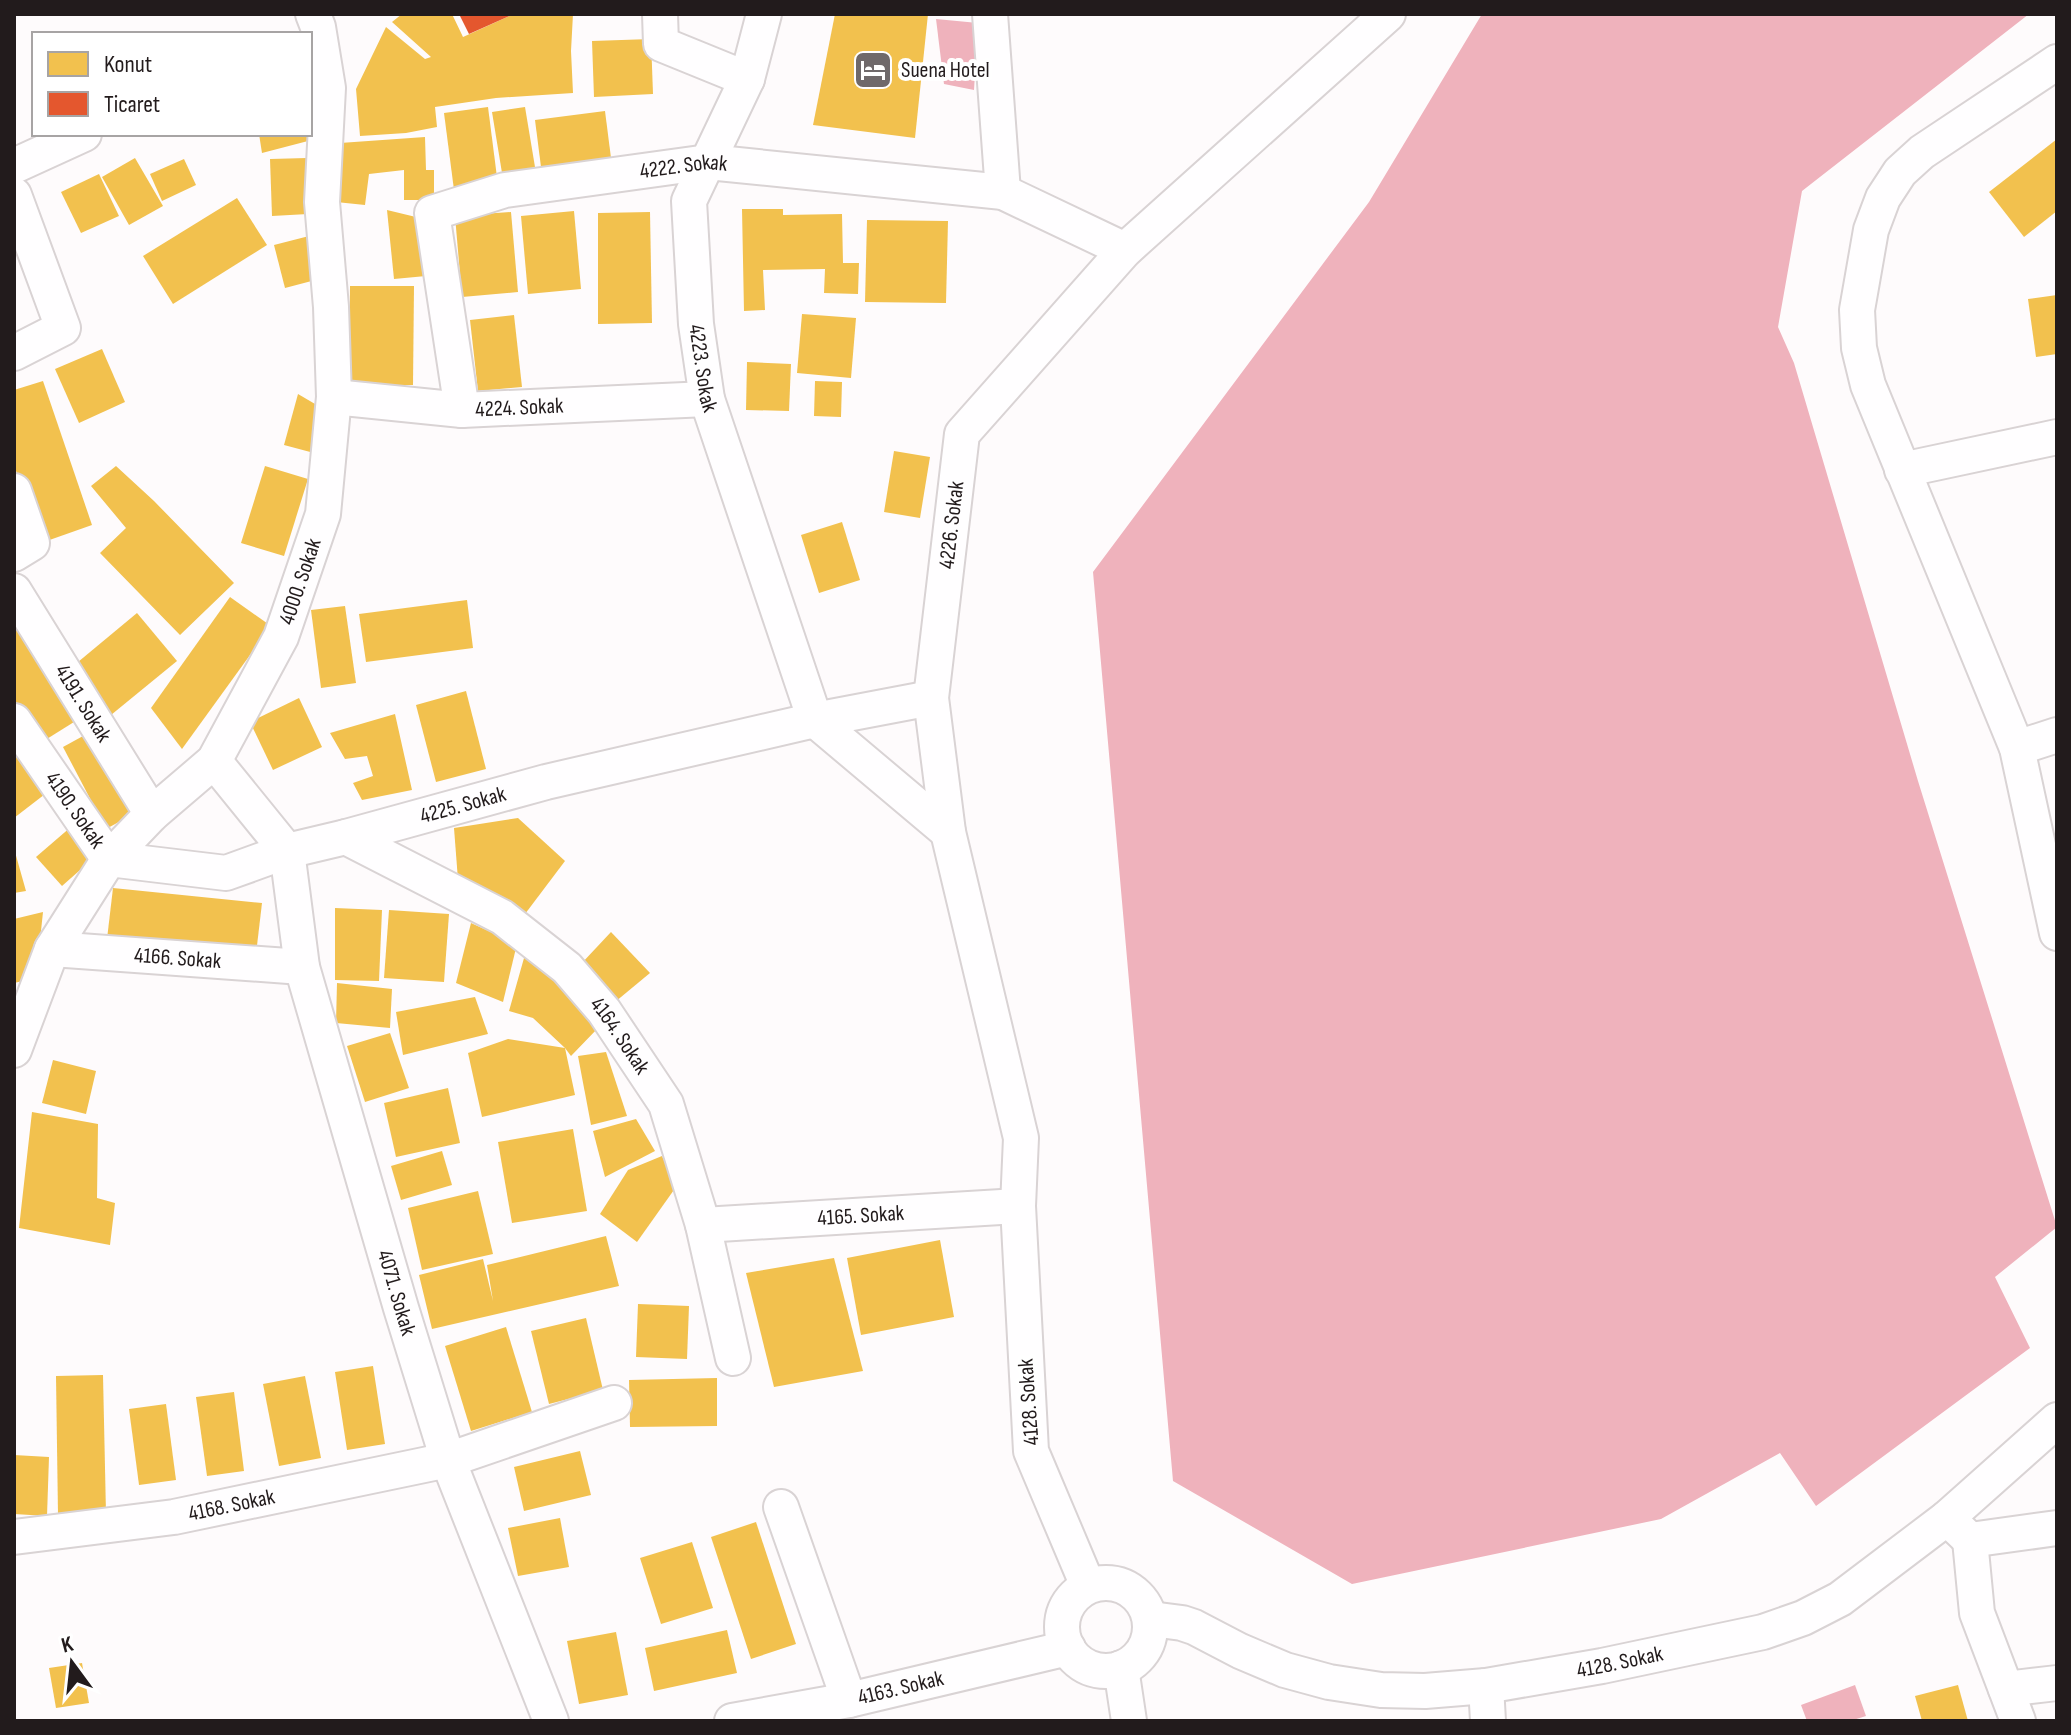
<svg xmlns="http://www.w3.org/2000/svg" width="2071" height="1735" viewBox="0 0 2071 1735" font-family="'Sofia Sans Condensed',sans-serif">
<rect width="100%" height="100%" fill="#fefbfc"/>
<g fill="#efb2bc">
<path d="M1482,14H2029L1802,191L1778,327L1794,363L1918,781L2057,1227L1995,1277L2030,1348L1816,1506L1780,1453L1661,1519L1352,1584L1173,1481L1093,572L1369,202Z"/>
<path d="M936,19L978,23L974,90L944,84Z"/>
<path d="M1855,1685L1866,1716L1850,1721H1807L1801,1705Z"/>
</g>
<g fill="#f2c14e">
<path d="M402,14H452L463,37L514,14H573L571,51L573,93L496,98L435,107L437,127L406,133L360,136L356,89L386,27L425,59L431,57L392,22Z"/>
<path d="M835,14H928L915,138L813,125Z"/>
<path d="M651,39L653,94L594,97L592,41Z"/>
<path d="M488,107L498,185L454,190L444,113Z"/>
<path d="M525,107L536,173L503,179L492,112Z"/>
<path d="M605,111L611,158L541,167L535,120Z"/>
<path d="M259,134H307L308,141L262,153Z"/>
<path d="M425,137L426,170H434V200H404V170L369,174L365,205L336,202L340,143Z"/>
<path d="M2057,139V211L2024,237L1989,192Z"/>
<path d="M135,158L163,206L129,225L102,177Z"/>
<path d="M307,158L308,214L272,216L270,159Z"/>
<path d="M184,159L196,185L162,201L150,174Z"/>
<path d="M99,174L119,216L81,233L61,192Z"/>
<path d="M237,198L267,245L173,304L143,256Z"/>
<path d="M742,209H783V215L842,214L843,263H859L858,294L824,293L825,269L763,270L765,310L744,311Z"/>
<path d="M387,210L420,218L426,276L394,279Z"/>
<path d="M574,211L581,289L528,294L521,216Z"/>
<path d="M511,212L518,292L462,297L455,216Z"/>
<path d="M650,212L652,323L598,324V213Z"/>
<path d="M867,220L948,221L946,303L865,302Z"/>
<path d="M313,235L323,278L285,288L274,245Z"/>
<path d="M350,286H414L413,385H349Z"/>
<path d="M2057,295V354L2036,357L2028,299Z"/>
<path d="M802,314L856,318L851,378L797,373Z"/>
<path d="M514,315L522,387L478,391L470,320Z"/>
<path d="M102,349L125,402L79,423L55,369Z"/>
<path d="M747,362L791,364L789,411L746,410Z"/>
<path d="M43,381L92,525L41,543L14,465V390Z"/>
<path d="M815,381L842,382L841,417L814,416Z"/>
<path d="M298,394L327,411L314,453L284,445Z"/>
<path d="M894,451L930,457L920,518L884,512Z"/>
<path d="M116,466L154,501L234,583L180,635L100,553L126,528L91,486Z"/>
<path d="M265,466L308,479L284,556L241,543Z"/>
<path d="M842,522L860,580L819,593L801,535Z"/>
<path d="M230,597L271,626L182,749L151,708Z"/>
<path d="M467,600L473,648L366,662L359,614Z"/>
<path d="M345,606L356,683L321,688L311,610Z"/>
<path d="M14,611L82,717L42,742L14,699Z"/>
<path d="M137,613L177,661L111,715L72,667Z"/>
<path d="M466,691L486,769L436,782L416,705Z"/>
<path d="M299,698L322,747L273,770L250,722Z"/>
<path d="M395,714L412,790L362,800L353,783L373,776L367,756L345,759L330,733Z"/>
<path d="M94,730L137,812L106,829L63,747Z"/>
<path d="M20,754L49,791L14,818V758Z"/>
<path d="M518,818L565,861L522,918L458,880L454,828Z"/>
<path d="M72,826L97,855L62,886L36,857Z"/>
<path d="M15,852L26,891L14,893V853Z"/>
<path d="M113,888L262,903L256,954L107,939Z"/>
<path d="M335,908L382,910L379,981L335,980Z"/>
<path d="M389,910L449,914L444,982L384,978Z"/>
<path d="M43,912L36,978L14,983V919Z"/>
<path d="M471,923L517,944L503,1002L456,983Z"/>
<path d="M611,932L650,973L615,1002L581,964Z"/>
<path d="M526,951L598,1028L571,1056L565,1048L533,1018L509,1011Z"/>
<path d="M337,983L392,989L390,1028L336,1023Z"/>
<path d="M475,997L488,1034L403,1055L396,1012Z"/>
<path d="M390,1033L409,1088L365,1102L347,1046Z"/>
<path d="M508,1039L565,1048L575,1095L482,1117L468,1053Z"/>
<path d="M606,1052L627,1116L591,1125L578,1056Z"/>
<path d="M53,1060L96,1071L86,1114L42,1103Z"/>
<path d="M448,1088L460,1143L396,1157L384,1103Z"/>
<path d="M32,1112L98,1124L97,1198L115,1203L110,1245L19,1228Z"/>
<path d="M636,1119L655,1151L605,1177L593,1131Z"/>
<path d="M573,1129L587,1211L512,1223L498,1142Z"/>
<path d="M442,1151L452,1185L401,1200L391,1166Z"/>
<path d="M662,1156L676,1187L637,1242L600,1214L628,1170Z"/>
<path d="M478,1191L493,1254L422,1270L408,1208Z"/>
<path d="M606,1236L619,1286L432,1329L419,1275L483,1259L493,1301L487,1265Z"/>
<path d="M940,1240L954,1317L861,1335L847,1258Z"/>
<path d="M834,1258L863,1371L774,1387L746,1273Z"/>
<path d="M638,1304L689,1306L687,1359L636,1357Z"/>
<path d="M586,1318L603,1390L549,1404L531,1331Z"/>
<path d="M506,1327L532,1412L471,1431L445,1346Z"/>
<path d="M373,1366L385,1444L347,1450L335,1372Z"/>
<path d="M103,1375L106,1514L58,1515L56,1376Z"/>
<path d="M305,1376L321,1458L279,1466L263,1384Z"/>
<path d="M717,1378V1426L630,1427L629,1380Z"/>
<path d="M234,1392L244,1471L207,1476L196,1397Z"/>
<path d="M166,1404L176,1480L139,1485L129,1409Z"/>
<path d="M580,1451L591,1495L524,1511L514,1467Z"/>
<path d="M14,1455L49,1457L47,1516L14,1514Z"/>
<path d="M560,1518L569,1567L518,1576L508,1528Z"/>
<path d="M756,1522L796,1644L751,1659L711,1537Z"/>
<path d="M692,1542L713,1608L661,1624L640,1558Z"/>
<path d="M727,1630L737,1673L654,1691L645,1648Z"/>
<path d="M616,1632L628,1695L579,1704L567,1641Z"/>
<path d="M82,1663L89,1703L56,1708L49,1668Z"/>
<path d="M1958,1685L1968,1721H1922L1915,1696Z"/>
</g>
<path fill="#e4572e" d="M459,14H514L469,34Z"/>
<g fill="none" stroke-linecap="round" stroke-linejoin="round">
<defs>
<g id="minor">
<path d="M660,14L661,44L747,79"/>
<path id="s1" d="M764,14L747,79L689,201L696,324L707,399L815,720L948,832"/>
<path d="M990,14L1003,192"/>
<path d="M2057,62L1922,152L1900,172L1883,198L1871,230L1857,310L1859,348L1868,385L2017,748L2057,933"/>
<path d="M14,166L84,134"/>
<path d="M14,195L63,328L14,353"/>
<path id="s2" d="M334,397L462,410L707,399"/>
<path id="s3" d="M462,410L432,213L505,190L708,162L1003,192L1125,250"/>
<path d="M1902,470L2057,437"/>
<path d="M14,491L32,543L14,554"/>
<path id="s4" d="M14,591L152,814"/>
<path id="s5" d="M14,721L109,859L226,873L287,851L346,837L546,782L815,720L931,698"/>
<path d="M2017,748L2057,735"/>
<path id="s6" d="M214,761L287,851L302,967L401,1308L448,1460L551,1721"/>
<path id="s7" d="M346,837L502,917L567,968L604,1011L666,1104L703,1225L733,1358"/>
<path id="s8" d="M52,949L302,967"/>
<path id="s9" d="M14,1050L52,949L109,859L152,814L214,761L281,637L323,514L334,397L331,307L322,202L328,88L318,27L313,14"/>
<path id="s10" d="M703,1225L1018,1206"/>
<path d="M781,1507L849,1700"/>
<path d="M1947,1518L2057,1420"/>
<path id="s11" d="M14,1537L174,1517L448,1460L614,1403"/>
<path d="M1970,1540L1977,1613L2018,1721"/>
<circle cx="1106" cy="1627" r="44"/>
<path id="s12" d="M1088,1586L1031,1451L1018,1206L1021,1138L948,832L931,698L962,434L1125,250L1388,14"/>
<path id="s13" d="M1151,1619L1182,1623L1194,1627L1240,1651L1285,1670L1329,1682L1381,1690L1425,1691L1486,1686L1602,1666L1763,1632L1803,1618L1840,1599L1947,1518L1970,1540L2057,1528"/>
<path d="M1121,1668L1129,1721"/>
<path d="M1486,1686L1488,1721"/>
<path d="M2006,1689L2057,1683"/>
<path id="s14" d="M732,1721L849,1700L1068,1648"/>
</g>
</defs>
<use href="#minor" stroke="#d9d3d4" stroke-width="38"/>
<use href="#minor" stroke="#fffeff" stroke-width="34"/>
</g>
<defs>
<symbol id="hotel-square" viewBox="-11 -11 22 22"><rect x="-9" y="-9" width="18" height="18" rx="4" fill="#6f696a" stroke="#fff"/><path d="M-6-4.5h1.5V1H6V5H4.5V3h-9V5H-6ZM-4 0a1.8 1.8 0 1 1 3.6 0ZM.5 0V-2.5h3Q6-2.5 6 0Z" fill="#fff"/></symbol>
</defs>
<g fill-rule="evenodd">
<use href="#hotel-square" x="851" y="48" width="44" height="44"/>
</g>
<g text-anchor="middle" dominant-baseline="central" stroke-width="8" stroke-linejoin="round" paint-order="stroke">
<g font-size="22" fill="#221b1c" stroke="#fff" text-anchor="start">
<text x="901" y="70">Suena Hotel</text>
</g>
<g font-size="22" fill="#221b1c" stroke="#fff">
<text stroke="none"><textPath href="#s3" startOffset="456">4222. Sokak</textPath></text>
<text stroke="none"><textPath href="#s1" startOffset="370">4223. Sokak</textPath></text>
<text stroke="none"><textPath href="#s2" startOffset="186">4224. Sokak</textPath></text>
<text stroke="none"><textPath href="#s12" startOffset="1084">4226. Sokak</textPath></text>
<text stroke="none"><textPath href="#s9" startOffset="558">4000. Sokak</textPath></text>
<text stroke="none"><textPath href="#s4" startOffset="132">4191. Sokak</textPath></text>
<text stroke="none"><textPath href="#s5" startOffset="532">4225. Sokak</textPath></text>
<text stroke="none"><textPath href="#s5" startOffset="108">4190. Sokak</textPath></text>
<text stroke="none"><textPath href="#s8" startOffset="126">4166. Sokak</textPath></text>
<text stroke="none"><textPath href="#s7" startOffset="344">4164. Sokak</textPath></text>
<text stroke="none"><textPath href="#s10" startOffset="158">4165. Sokak</textPath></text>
<text stroke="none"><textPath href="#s6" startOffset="572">4071. Sokak</textPath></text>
<text transform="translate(1029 1402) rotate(-94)">4128. Sokak</text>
<text stroke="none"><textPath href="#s11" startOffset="220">4168. Sokak</textPath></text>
<text stroke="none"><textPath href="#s13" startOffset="484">4128. Sokak</textPath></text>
<text stroke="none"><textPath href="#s14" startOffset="172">4163. Sokak</textPath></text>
</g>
</g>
<rect width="2071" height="1735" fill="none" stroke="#221b1c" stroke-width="32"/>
<rect x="32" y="32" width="280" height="104" fill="#ffffff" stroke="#a7a4a4" stroke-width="2"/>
<rect x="48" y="52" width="40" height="24" fill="#f2c14e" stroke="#a7a4a4" stroke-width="2"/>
<text x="104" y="72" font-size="24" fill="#221b1c">Konut</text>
<rect x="48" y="92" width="40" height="24" fill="#e4572e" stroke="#a7a4a4" stroke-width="2"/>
<text x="104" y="112" font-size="24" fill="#221b1c">Ticaret</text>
<g transform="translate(72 1663) rotate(345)" stroke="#ffffff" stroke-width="6" paint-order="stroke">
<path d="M0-6L14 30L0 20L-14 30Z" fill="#221b1c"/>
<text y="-12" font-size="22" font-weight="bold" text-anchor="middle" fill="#221b1c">K</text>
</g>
</svg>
